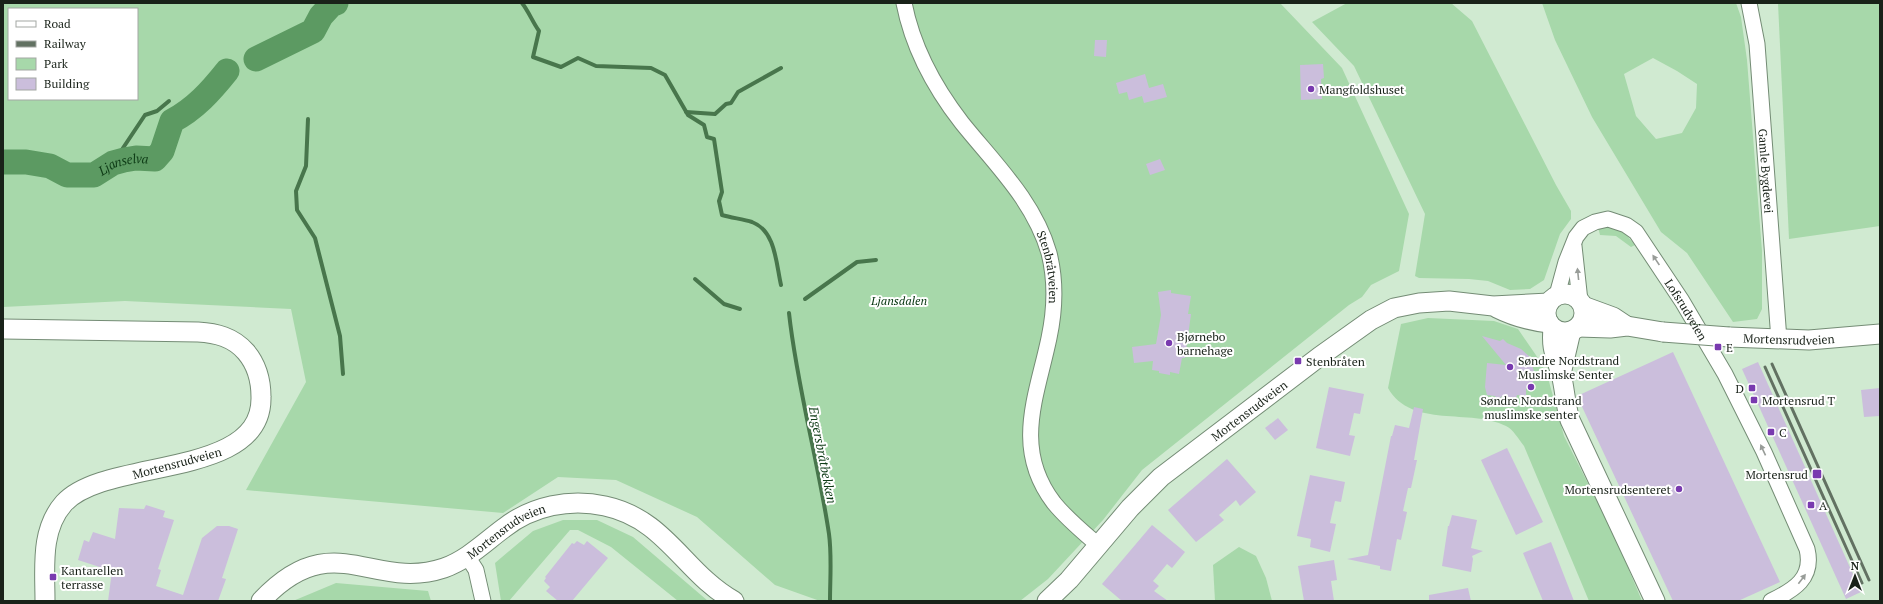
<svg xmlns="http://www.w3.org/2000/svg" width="1883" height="604" viewBox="0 0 1883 604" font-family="'PT Serif',serif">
<rect width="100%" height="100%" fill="#d0ead1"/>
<g fill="#a7d8aa" fill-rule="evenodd">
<path d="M3,3H1280L1342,68L1409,214L1399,271L1371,285L1362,297L1349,305L1142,470L1103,520L1048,579L1020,601H820L775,585L697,517L616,480L558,477L503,513L246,490L306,382L291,309L125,301L3,307ZM9,9H137V99H9Z"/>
<path d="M1347,3H1451L1472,21L1556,185L1571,211V219L1560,234L1544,280L1530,289L1510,290L1488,281L1469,279L1419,278L1415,276L1425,214L1354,66L1312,22Z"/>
<path d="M1542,3H1736L1741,17L1747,60L1762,251V309L1757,319L1733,322L1687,253L1661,232L1592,117L1555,40ZM1653,58L1677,71L1697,84L1696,108L1682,133L1656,139L1636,116L1624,74Z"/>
<path d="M1778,3H1880V226L1789,239Z"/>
<path d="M1607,226L1624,232L1635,245L1631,247L1616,236L1600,235L1598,227Z"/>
<path d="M1428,318L1494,321L1518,329L1540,361L1548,378L1564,436L1615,537L1642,601H1589L1524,446C1519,440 1513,429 1506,426C1471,408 1411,429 1388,388L1401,324Z"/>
<path d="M563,520H597L633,537L708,601H678L611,547L578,530H570L509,601H501L495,563L533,531Z"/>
<path d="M1239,547L1256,556L1266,578L1272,601H1215L1213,565Z"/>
<path d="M336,583L428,591L431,601H293Z"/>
</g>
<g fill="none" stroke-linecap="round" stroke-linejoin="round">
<g stroke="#48764c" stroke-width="4">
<path d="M522,3C529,12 532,21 539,31L533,57L561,67L578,58L596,66L651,68L665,75L688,115L704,125L707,137L714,139L722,192L719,201L722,215C732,218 743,219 752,222C776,231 776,264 781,285"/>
<path d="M686,112L715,114L726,104L731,103L738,92L781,68"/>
<path d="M308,119L306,166L296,191L297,210L315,238L340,336L343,374"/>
<path d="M113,163L145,115L157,111L169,101"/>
<path d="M695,279L724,304L740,309"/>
<path d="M805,299L857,262L876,260"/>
<path d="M789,313C797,387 818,460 829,534C832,556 830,579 830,601"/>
</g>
<g stroke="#5c9a62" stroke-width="25">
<path d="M256,59L313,31L321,16L332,4L336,3"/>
<path id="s1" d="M3,162H26L50,166L67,175H94L113,163L124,160L136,158L155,159L162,151L172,121C195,109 211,91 227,71"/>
</g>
</g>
<g fill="#cbbedc">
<path d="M1095,40H1107L1106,57L1094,56Z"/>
<path d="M1323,64L1324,78L1321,79L1322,99L1301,100L1300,65Z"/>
<path d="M1145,74L1149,88L1163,84L1167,97L1144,103L1142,96L1129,100L1127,92L1119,94L1116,83Z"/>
<path d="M1160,159L1165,170L1150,175L1146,164Z"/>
<path d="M1171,290V293L1191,296L1188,314H1191L1185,358H1182L1179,374L1170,372V375L1159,373V371L1152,370L1153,361L1134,363L1132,347L1156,344L1161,315L1158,292Z"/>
<path d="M1482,336L1500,341L1503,339L1507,343L1521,349L1530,357L1536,379L1526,388V396L1517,395L1516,398L1502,396L1498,400L1495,396L1487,395L1485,387L1487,363L1506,365Z"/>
<path d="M1673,352L1780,582L1738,601H1673L1577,396Z"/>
<path d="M1758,362L1861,592L1846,599L1742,369Z"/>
<path d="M1329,387L1364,394L1360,414L1354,413L1349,435L1355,436L1350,456L1316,448Z"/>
<path d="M1880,388V416L1864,417L1861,390Z"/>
<path d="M1414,407L1423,409L1414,460H1417L1411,488H1408L1403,511L1407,512L1401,540L1397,539L1391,571L1380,569V566L1347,559L1368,555L1391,436H1392L1395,425L1409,428Z"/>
<path d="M1278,418L1288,430L1275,440L1265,428Z"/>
<path d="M1507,448L1543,522L1516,535L1481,460Z"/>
<path d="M1227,459L1256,492L1240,506L1236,500L1219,515L1224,520L1196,542L1168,510Z"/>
<path d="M1310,475L1345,482L1341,502L1335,501L1330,523L1336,524L1330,552L1310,547L1311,539L1297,536Z"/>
<path d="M146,505L165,511L163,517L174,520L158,569L161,570L156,586L183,595L202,538L217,526H229L238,529L222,578L226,579L218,601H108L112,571L78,560L84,540L89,542L93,532L115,539L119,508L144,509Z"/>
<path d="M1452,515L1477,520L1471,548L1483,551L1472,556L1473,559L1471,572L1442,566L1448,526H1449Z"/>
<path d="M1152,525L1185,552L1172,568L1167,564L1153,581L1159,586L1154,591L1168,601H1122L1102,584Z"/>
<path d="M577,541L584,545L587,541L608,558L572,601H558L546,591L550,587L544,581L546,578L545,577L572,543L574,544Z"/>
<path d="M1551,542L1565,578L1574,601H1543L1523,553Z"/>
<path d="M1334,560L1337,580L1331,581L1334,601H1304L1298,566Z"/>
<path d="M1468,588L1471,601H1429V595Z"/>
</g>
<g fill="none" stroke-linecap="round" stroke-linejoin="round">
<defs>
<g id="minor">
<path id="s2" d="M904,3C913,49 934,87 962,123C995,164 1034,201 1049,253C1056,281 1055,310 1049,338C1037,396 1012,448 1054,503C1067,519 1083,532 1098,545"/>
<path id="s3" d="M1749,3L1757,44L1779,340"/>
<path d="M1574,246L1580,301"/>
<path id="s4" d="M1557,295L1566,262L1576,237L1583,228L1595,222L1608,219L1626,225L1636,232L1682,301L1725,374L1764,452L1807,549C1814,578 1794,590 1771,601"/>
<path d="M467,556L476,570L483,601"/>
</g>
<g id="tertiary">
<circle cx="1565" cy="313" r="19"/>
<path d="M1583,306L1613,317L1625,325"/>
<path d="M1497,308C1513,316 1531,321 1549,323"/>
<path d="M1578,327L1610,328L1627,326L1663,332"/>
<path d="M1553,328C1551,349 1555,354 1561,374C1565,389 1565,404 1570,420L1655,601"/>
<path d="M3,329L198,332C216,333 233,337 246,352C257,365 261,380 261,397C263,480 106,457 64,503C40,530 45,568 45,601"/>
<path id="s5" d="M1729,337L1809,340L1880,334"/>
<path d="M1561,374L1571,331"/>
<path id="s6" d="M261,601C333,524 372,592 444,568C467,560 485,542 504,528C532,506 570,498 605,506C666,519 684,573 734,601"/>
<path id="s7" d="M1047,601L1069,580L1130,508L1161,477L1319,357L1371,320L1394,308L1419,303L1449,301L1493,306L1549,303"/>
</g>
</defs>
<use href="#minor" stroke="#748c75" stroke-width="17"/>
<use href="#tertiary" stroke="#748c75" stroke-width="21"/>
<use href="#minor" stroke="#fff" stroke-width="15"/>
<use href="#tertiary" stroke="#fff" stroke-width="19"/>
<g stroke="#627162" stroke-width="3">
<path d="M1772,364L1869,580"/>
<path d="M1765,367L1862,583"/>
</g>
<defs>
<path id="tertiary-bridge" d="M1663,332L1729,337"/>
</defs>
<use href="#tertiary-bridge" stroke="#748c75" stroke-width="21" stroke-linecap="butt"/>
<use href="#tertiary-bridge" stroke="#fff" stroke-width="19"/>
</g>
<defs><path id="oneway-solid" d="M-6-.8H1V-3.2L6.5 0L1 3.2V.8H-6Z"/></defs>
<g fill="#989c98">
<use href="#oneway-solid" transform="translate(1656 260) rotate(-124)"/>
<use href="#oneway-solid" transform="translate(1578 274) rotate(-96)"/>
<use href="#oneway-solid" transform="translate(1763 450) rotate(-115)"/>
<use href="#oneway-solid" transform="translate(1802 579) rotate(-53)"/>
</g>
<g fill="#793aaf" stroke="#fff" stroke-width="1.5">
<circle cx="1311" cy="89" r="4"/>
<circle cx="1169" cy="343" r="4"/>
<rect x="1714" y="343" width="8" height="8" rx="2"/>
<rect x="1294" y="357" width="8" height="8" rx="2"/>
<circle cx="1510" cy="367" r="4"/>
<circle cx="1531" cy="387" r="4"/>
<rect x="1748" y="384" width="8" height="8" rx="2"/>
<rect x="1750" y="396" width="8" height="8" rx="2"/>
<rect x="1767" y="428" width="8" height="8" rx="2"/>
<rect x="1812" y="469" width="10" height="10" rx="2"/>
<circle cx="1679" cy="489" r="4"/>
<rect x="1807" y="501" width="8" height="8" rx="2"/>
<rect x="49" y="573" width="8" height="8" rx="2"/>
</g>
<g text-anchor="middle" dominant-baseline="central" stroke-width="4" stroke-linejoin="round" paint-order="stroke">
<g font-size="12" fill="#192219" stroke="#fff" text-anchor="start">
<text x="1319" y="89">Mangfoldshuset</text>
<text x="1177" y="336">Bjørnebo<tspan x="1177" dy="14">barnehage</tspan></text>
<text x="1726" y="347">E</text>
<text x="1518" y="360">Søndre Nordstrand<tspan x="1518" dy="14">Muslimske Senter</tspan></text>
<text x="1306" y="361">Stenbråten</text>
<text x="1744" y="388" text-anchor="end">D</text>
<text x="1531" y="400" text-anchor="middle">Søndre Nordstrand<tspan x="1531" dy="14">muslimske senter</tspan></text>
<text x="1762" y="400">Mortensrud T</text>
<text x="1779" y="432">C</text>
<text x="1808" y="474" text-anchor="end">Mortensrud</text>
<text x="1671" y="489" text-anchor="end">Mortensrudsenteret</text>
<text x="1819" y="505">A</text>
<text x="61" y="570">Kantarellen<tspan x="61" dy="14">terrasse</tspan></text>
</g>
<g font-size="12" fill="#192219" stroke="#fff">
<text stroke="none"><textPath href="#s3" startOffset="169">Gamle Bygdevei</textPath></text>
<text stroke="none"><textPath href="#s2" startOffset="306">Stenbråtveien</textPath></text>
<text stroke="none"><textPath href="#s4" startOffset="223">Lofsrudveien</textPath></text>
<text stroke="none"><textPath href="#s5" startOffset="60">Mortensrudveien</textPath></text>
<text stroke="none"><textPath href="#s7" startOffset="279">Mortensrudveien</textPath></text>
<text transform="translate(177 463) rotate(-15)">Mortensrudveien</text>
<text stroke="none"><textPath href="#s6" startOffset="269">Mortensrudveien</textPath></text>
</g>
<g font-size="12" font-style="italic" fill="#04340e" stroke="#fff">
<text x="899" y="300">Ljansdalen</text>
</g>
<g font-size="13" font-style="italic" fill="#0f3d17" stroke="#fff">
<text stroke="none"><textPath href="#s1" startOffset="126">Ljanselva</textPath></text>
<text transform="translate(823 455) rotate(79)">Engersbråtbekken</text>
</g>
</g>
<rect width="1883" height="604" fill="none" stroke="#192219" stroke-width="8"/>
<rect x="8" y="8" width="130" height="92" fill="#ffffff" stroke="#a3a7a3"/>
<rect x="16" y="21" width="20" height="6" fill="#ffffff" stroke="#a3a7a3"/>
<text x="44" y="28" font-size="12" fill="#192219">Road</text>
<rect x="16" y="41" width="20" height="6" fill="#627162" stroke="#a3a7a3"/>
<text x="44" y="48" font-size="12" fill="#192219">Railway</text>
<rect x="16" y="58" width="20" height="12" fill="#a7d8aa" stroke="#a3a7a3"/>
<text x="44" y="68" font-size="12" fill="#192219">Park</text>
<rect x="16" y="78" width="20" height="12" fill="#cbbedc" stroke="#a3a7a3"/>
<text x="44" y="88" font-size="12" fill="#192219">Building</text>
<g transform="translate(1855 576)" stroke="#ffffff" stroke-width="3" paint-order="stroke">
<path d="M0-3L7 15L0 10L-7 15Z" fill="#192219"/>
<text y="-6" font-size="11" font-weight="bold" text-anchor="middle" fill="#192219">N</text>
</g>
</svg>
